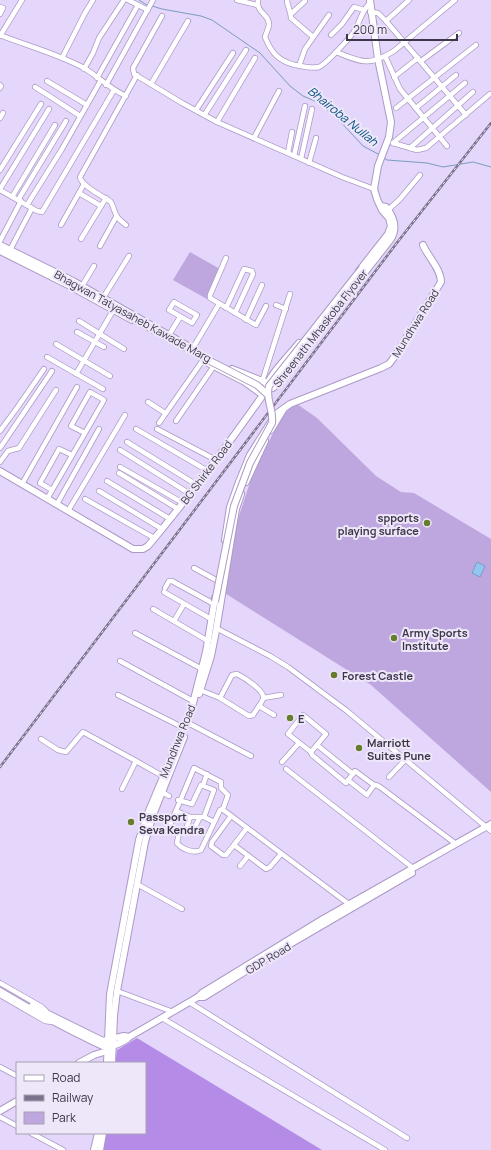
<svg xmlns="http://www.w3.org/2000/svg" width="491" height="1150" viewBox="0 0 491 1150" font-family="Manrope,sans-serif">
<rect width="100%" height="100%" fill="#e5d6fb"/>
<g fill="#bea7df">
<path d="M190,252L220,269L207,299L173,280Z"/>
<path d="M297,404L317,418L376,476L401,492L414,493L491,539V792L371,685L223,592L237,522L252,476L280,419L289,409Z"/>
</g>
<path fill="#b48ce7" d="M137,1038L322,1150H102L105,1133H145V1063H115L117,1050Z"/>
<path fill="#93c7f1" stroke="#7a9cbf" d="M477,562L485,566L480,577L472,573Z"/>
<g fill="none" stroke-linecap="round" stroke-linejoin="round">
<g stroke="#7a9cbf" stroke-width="1">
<path d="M139,0L147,5"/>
<path d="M152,6L162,9L201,16L212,20L260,53L290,86L303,96L317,102L338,119L363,146L380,155"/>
<path d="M384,158L387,160L427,163L443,167L473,162L491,167"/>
</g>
<defs>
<g id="street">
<path d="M128,0L148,10"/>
<path d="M237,0L257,5"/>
<path d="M258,0C256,13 269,14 269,24C269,28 266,33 265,37C271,52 278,61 295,65C302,66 312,69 319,67C326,64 351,37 355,30C360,21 362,10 370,3"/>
<path d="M287,0C287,6 291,11 291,18L313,37"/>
<path d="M0,7L3,8L0,14"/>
<path d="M370,12L378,13L386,21L466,115"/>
<path d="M291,14L305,1"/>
<path d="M162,16L133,68L134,74L182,103L217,122L342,177L374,189"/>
<path d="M386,21L409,0"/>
<path d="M0,35C28,46 58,54 84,68C99,77 110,89 126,96"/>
<path d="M331,35L342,24L354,7L364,10"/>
<path d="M0,36L22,0"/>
<path d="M336,52C362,62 368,67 394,51L455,0"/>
<path d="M385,56L400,89L447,146"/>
<path d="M62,58L85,13L93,0"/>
<path d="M421,61L459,33"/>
<path d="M299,66L305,49L329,15"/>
<path d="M84,69L93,53L99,38L124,0"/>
<path d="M394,77L418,58"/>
<path d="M97,78L138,5"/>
<path d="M47,81L87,105"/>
<path d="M151,84L188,21"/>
<path d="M0,85L1,86L0,88"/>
<path d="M106,85L153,0"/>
<path d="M35,87L54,99L80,116"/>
<path d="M396,108L476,45"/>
<path d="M416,108L456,75"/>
<path d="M196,110L233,53"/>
<path d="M205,114L246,50"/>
<path d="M0,118L3,113"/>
<path d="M217,122L255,58"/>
<path d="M254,138L279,91"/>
<path d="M393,143L417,150L426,148L490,94"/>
<path d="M393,143L465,83"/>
<path d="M410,148L473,92"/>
<path d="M288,153L292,132"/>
<path d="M294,156L305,106"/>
<path d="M301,159L312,109"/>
<path d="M309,163L316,138"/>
<path d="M0,170L41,104"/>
<path d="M0,189L49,109"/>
<path d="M0,190L37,211L42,212L114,90"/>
<path d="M79,193L101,206"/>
<path d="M12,197L55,125"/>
<path d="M18,200L66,121"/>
<path d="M27,205L62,149L101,80"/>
<path d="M388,210L400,199L420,175"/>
<path d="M61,225L84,184"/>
<path d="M126,225C113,215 117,215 111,202C103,196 81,186 80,177L137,75"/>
<path d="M81,239L106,198"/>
<path d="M0,241L21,201"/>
<path d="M100,246L116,217"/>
<path d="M10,250L32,208"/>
<path d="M226,258L210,295V298L256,325L266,306"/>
<path d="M82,286L94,266"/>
<path d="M103,298L129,256"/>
<path d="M174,302L197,315L192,323L169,310Z"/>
<path d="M276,305L286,309"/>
<path d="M226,308L244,269L252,271L253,274L235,313"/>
<path d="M246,320L262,285"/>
<path d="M79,321L124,349"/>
<path d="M77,332L104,347"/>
<path d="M169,335L180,317"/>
<path d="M56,344L110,376"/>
<path d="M193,348L219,304"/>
<path d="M47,357L103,389"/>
<path d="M76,374L114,309"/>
<path d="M262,382L290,294"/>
<path d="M148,402L165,413"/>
<path d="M176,421L214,366"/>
<path d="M159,423L203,360"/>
<path d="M136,429L208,471"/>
<path d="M157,429L216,460"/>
<path d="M0,431L17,408L44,369"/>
<path d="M127,442L197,485"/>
<path d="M0,448L52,371"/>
<path d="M120,450L190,494"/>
<path d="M0,462L8,451L19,448L56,390"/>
<path d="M120,467L183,503"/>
<path d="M119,473L178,509"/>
<path d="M107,481L170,519"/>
<path d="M22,484L77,387"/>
<path d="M52,490L40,483L59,449L72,455"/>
<path d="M99,491L162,529"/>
<path d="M47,499L100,407L104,400L90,392L71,426L85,433"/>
<path d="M85,499L154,538"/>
<path d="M57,504L99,429"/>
<path d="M68,511L125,415"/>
<path d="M194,568L218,581"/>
<path d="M165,588L169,581H172L214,604"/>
<path d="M164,592L211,619"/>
<path d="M153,609L208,641"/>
<path d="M174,621L184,604"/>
<path d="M216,628L270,656L288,667L347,711L491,831"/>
<path d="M135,633L202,669"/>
<path d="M120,661L193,701"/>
<path d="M200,690L220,698L232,675L237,674C243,677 266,691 263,699C261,704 256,710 253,715L249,716L220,698"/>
<path d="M118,695L184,728"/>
<path d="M263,698L281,695"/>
<path d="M259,706L274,715"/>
<path d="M303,715L326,734L311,752L288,734Z"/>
<path d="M190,724L251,756"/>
<path d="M41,739L58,750L66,752L83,732L136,761L166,778"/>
<path d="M317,745L353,774"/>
<path d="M311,752L312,755L346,783L355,771L374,785H376L380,787L456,844"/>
<path d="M282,762L299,743"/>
<path d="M286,769L413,868"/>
<path d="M389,777L405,760"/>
<path d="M348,780L367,795L374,785"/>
<path d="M203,785L207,774"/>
<path d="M122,789L136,761"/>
<path d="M162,792L169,796"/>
<path d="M178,800L192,804L201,785L214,790L204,817"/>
<path d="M223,809L228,795L221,788V782L194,768L170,825V828L179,833L177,843C182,849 194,854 201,850L220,810L222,809L350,905"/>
<path d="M176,811L190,817H204L214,822"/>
<path d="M231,816L212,842L211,846L223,855H226L247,828"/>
<path d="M190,817L186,830L192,833L200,817"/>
<path d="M234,845L266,869L270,867L281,854"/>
<path d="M240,866L248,856"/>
<path d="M137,884L182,909"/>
<path d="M0,983L42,1007L46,1011"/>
<path d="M117,991L173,1012"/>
<path d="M0,995L45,1021L52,1022"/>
<path d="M189,1002L407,1138"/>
<path d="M162,1018L385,1150"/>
<path d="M0,1067L17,1076"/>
<path d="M0,1117L17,1126"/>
<path d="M31,1133L63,1150"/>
</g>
<g id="secondary">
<path d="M0,245L73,281L188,346"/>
<path d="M0,251L70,286L132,320"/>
<path d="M359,271L388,234L391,226L389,218L382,210L377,199L374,189L378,166L389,137L391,122L378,59L370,0"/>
<path d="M206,362L245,382L263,395"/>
<path d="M232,369L267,383"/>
<path d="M265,389L273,388L278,383L391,239C398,227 394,217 386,207L381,206"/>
<path d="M271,430L283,410"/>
<path d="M0,471L133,549H143L148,546C189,497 227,446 263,395C268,375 287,358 299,343"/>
<path d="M246,482L265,441"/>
<path d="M225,540L230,507L239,482L250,455L276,414L290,404L381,368L389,364L395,356L441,282C441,269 428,257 423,245"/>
<path d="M199,694L211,656L216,631L236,509L241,494"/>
<path d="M0,991C35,1012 70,1031 107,1048C115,1045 124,1043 129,1037L198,997L202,993L323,919L491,824"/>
<path d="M198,997H204L273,954L412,873"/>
<path d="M32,1006L103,1041L124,1036L129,1037"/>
<path d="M79,1063L94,1055L107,1051"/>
<path d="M107,1063L110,994L139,840L148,813L191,711L206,652L215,598"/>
<path d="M112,1063L114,1016L117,991L145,842L153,815L184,737"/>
<path d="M0,1111L17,1101"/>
<path d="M94,1150L98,1133"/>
<path d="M100,1150L103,1133"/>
</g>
</defs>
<use href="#street" stroke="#ac9ac6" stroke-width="6"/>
<use href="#secondary" stroke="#ac9ac6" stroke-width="8"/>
<use href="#street" stroke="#fff" stroke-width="4.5"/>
<use href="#secondary" stroke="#fff" stroke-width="6"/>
<defs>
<path id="rail" d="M0,767L396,244L491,123"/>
</defs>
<use href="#rail" stroke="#7b728b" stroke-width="2.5"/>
<use href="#rail" stroke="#eee7fa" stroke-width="1" stroke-dasharray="3" stroke-linecap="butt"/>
<defs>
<g id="secondary-bridge">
<path d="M128,316L212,362L257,385L267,394"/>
<path d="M215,602L234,506L250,463L272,423C274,409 265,400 269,386L362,268"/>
</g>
</defs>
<use href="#secondary-bridge" stroke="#ac9ac6" stroke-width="8" stroke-linecap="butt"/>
<use href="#secondary-bridge" stroke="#fff" stroke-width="6"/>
</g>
<g fill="#667d2e" stroke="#eee7fa" stroke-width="1.5">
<circle cx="427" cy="523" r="4"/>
<circle cx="394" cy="638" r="4"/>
<circle cx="334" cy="675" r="4"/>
<circle cx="290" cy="718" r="4"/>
<circle cx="359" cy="748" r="4"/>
<circle cx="131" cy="822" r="4"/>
</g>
<g text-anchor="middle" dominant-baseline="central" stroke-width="4" stroke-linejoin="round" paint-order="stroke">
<g font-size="11" fill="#3e3749" stroke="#eee7fa">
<text transform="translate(133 316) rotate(29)">Bhagwan Tatyasaheb Kawade Marg</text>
<text transform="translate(415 323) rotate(-58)">Mundhwa Road</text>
<text transform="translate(320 328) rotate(-52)">Shreenath Mhaskoba Flyover</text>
<text transform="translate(206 472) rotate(-53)">BG Shirke Road</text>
<text transform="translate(177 741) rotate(-68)">Mundhwa Road</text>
<text transform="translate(268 958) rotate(-31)">GDP Road</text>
</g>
<g font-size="11" font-weight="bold" fill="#3e3749" stroke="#eee7fa" text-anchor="start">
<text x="419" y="517" text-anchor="end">spports<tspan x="419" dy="13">playing surface</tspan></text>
<text x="402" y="632">Army Sports<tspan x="402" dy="13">Institute</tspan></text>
<text x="342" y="675">Forest Castle</text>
<text x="298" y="718">E</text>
<text x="367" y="742">Marriott<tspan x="367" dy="13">Suites Pune</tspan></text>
<text x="139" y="816">Passport<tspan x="139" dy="13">Seva Kendra</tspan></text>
</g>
<g font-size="12" font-style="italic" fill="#0c5481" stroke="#eee7fa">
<text transform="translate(343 116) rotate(39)">Bhairoba Nullah</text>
</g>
</g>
<rect x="16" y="1062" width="130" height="72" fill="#eee7fa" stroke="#a8a1b3"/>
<rect x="24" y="1075" width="20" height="6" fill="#ffffff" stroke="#a8a1b3"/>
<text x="52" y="1082" font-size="12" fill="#3e3749">Road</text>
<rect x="24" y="1095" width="20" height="6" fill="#7b728b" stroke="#a8a1b3"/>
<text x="52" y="1102" font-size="12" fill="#3e3749">Railway</text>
<rect x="24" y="1112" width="20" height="12" fill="#bea7df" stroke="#a8a1b3"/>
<text x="52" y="1122" font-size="12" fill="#3e3749">Park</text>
<path d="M347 34v6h110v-6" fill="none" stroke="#3e3749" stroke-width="2"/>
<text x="353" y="34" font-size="12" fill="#3e3749" stroke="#eee7fa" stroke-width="3" paint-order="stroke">200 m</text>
</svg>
